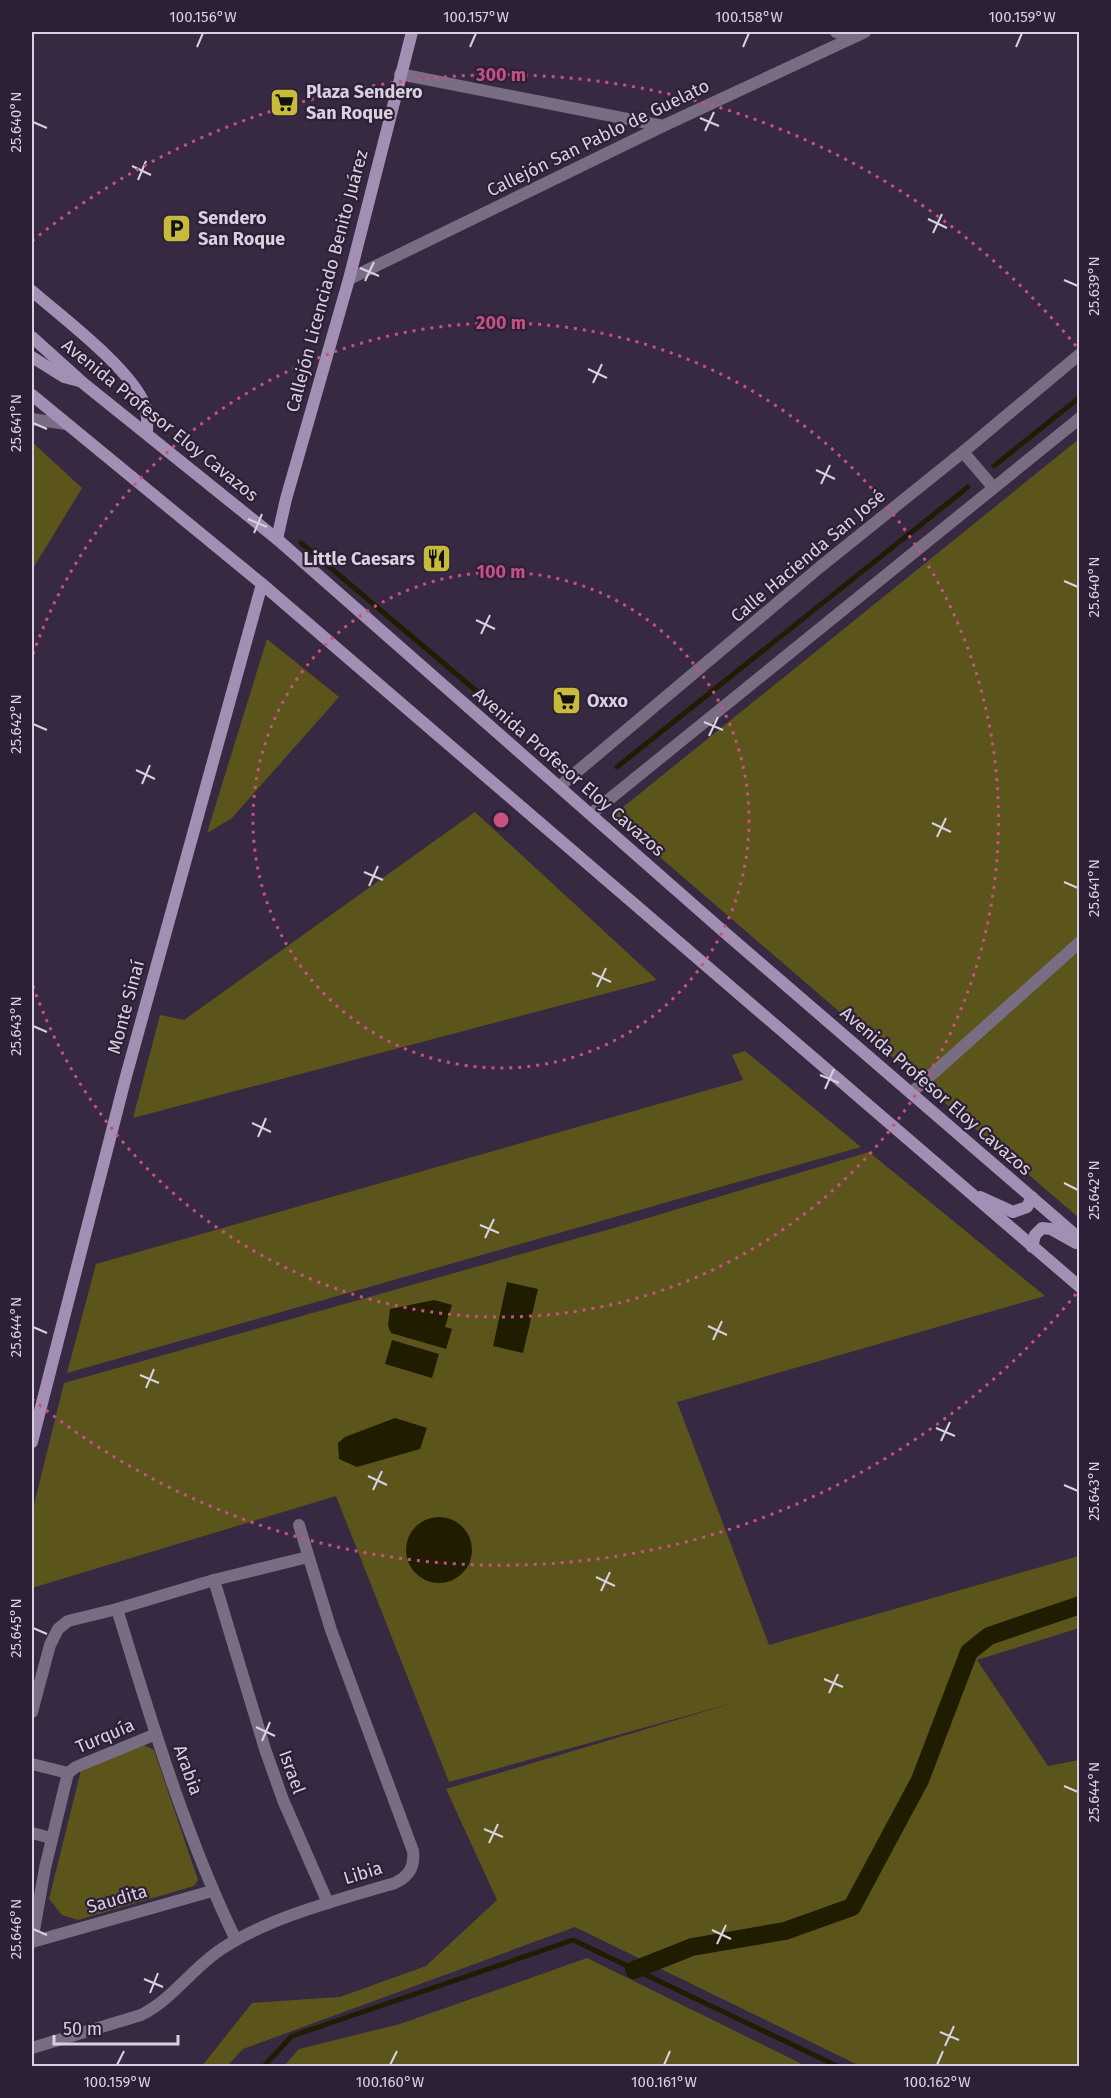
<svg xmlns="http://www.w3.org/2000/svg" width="1111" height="2098" viewBox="0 0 1111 2098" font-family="'Fira Sans',sans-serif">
<rect width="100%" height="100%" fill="#372941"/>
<g fill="#5b551b">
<path d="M1079,439V1218L612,816Z"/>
<path d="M32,442L82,488L32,570Z"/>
<path d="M267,639L339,697L232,818L207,833Z"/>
<path d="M475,812L657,980L133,1118L160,1015L184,1020Z"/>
<path d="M745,1051L861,1147L67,1373L96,1264L743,1080L732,1055Z"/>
<path d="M869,1152L1045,1296L677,1402L769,1645L1079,1556V1628L977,1660L1048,1766L1079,1760V2066H860L575,1927L243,2049L227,2066H202L252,2003L340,1997L426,1966L497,1900L446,1789L733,1703L449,1782L336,1496L32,1588V1513L64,1383L621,1226Z"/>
<path d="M144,1745L154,1750L198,1880L194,1886L78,1920L62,1915L49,1899L81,1770Z"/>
<path d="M587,1958L806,2066H284L299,2049L400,2024Z"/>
</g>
<g fill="#201c00">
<path d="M507,1282L538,1289L523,1353L493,1346Z"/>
<path d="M434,1300L452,1305L445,1327L452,1329L446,1349L391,1333L388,1326L390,1309Z"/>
<path d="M392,1340L439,1354L432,1378L385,1364Z"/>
<path d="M395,1418L427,1428L420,1449L357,1467L339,1459L338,1443L345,1437Z"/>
<circle cx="439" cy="1550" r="33"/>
</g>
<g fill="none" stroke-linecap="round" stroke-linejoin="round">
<g stroke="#201c00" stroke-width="5">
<path d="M994,466L1080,397"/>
<path d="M301,543L487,700"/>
<path d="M617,767L968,487"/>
<path d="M264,2066L292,2036L573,1940L837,2066"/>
</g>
<path stroke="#201c00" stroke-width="18" d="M634,1970L692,1947L785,1931L852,1907L920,1780L969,1652L989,1636L1080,1605"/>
<g stroke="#796d83" stroke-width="12">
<path d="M836,32L856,36"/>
<path d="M400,74L663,126"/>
<path d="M349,279L663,126L865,32"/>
<path d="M32,419L66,424"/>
<path d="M963,452L993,487"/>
<path d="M560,786L820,567L963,452L1080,354"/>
<path d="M591,814L1080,418"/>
<path d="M911,1093L1080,942"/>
<path d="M214,1580L265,1749L283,1800L328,1903"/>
<path d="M117,1609C151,1720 185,1835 236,1940"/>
<path d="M32,1712L50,1645L58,1629L68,1621L117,1609L214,1580L308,1557"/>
<path d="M32,1764L68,1773"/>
<path d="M68,1773L76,1767L156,1734"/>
<path d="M32,1833L51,1838"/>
<path d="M32,1942L212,1891"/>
<path d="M32,1942L45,1868L68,1773"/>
<path d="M32,2048L141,2015C173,1999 193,1967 223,1948C270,1917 341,1899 395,1883C409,1876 415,1867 413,1851L331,1630L299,1525"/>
</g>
<g stroke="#a38fb3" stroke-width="12">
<path d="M32,291C63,318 130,368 145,405C148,414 147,423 147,433"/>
<path d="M32,337L83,383L277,539L723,931L1080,1239"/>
<path d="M32,357L64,377L79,381"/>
<path d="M32,395L262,584L1080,1287"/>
<path d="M277,539L286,499L349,279L412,32"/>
<path d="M980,1197L1013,1212L1027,1207L1032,1197"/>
<path d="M1032,1247L1035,1235L1042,1228L1051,1229L1076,1243"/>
<path d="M32,1442L125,1080L262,584"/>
</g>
</g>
<path fill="none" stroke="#d9d1e0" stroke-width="2" d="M197,47L203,33M470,47L476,33M743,47L749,33M1016,47L1022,33M700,118L719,126M33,122L47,128M705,131L714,112M132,166L151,175M138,180L146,161M928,219L947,228M933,233L942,214M360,268L379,276M1064,280L1078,286M365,281L374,262M588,369L607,378M593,383L602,364M33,423L47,429M816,470L835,479M821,484L830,465M248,519L267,527M254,533L262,514M1064,581L1078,587M476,620L495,629M481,634L490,615M704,722L723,730M33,724L47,730M709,736L718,717M136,770L155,779M142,784L150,765M932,823L951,832M937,837L946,818M364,872L383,880M1064,882L1078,888M369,886L378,866M592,973L611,982M597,987L606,968M33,1026L47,1032M820,1075L839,1083M825,1089L834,1069M252,1123L271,1132M258,1137L266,1118M1064,1183L1078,1190M480,1225L499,1233M485,1238L494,1219M708,1326L727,1335M33,1327L47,1333M713,1340L722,1321M140,1375L159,1383M146,1388L154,1369M936,1428L955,1436M941,1441L950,1422M368,1476L387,1485M1064,1485L1078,1491M373,1490L382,1471M596,1577L615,1586M601,1591L610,1572M33,1628L47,1634M824,1679L843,1687M829,1693L838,1674M256,1727L275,1736M262,1741L270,1722M1064,1786L1078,1792M484,1829L503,1837M489,1843L498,1824M33,1929L47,1935M712,1930L731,1939M717,1944L726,1925M144,1979L163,1987M150,1993L158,1973M940,2032L959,2040M945,2046L954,2026M117,2065L124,2051M390,2065L397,2051M664,2065L670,2051M937,2065L943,2051"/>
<g fill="none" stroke="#c95083" stroke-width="3" stroke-dasharray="3 6">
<circle cx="501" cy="820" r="248"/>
<path d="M33 654A497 497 0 1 1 33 986"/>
<path d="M1076 1294A745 745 0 0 1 32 1399M32 241A745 745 0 0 1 1076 346"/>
</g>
<defs>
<symbol id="supermarket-square" viewBox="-11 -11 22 22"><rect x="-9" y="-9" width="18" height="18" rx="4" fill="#c8bb3b" stroke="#2d1f36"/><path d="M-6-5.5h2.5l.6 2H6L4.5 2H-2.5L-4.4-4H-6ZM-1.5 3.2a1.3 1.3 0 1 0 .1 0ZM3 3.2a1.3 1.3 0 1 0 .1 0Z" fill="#111"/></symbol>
<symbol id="parking-square" viewBox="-11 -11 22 22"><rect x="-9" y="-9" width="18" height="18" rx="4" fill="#c8bb3b" stroke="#2d1f36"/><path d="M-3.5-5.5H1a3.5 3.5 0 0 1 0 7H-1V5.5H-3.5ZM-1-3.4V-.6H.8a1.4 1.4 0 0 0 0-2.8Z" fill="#111"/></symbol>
<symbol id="restaurant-square" viewBox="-11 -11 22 22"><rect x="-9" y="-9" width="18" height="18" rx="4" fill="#c8bb3b" stroke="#2d1f36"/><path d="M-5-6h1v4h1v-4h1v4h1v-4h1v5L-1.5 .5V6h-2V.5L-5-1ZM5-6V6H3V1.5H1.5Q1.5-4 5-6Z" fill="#111"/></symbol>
</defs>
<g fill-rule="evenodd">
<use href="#supermarket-square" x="268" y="86" width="33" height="33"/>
<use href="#parking-square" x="160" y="212" width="33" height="33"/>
<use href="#restaurant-square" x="420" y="542" width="33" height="33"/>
<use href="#supermarket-square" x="550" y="684" width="33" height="33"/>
</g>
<g text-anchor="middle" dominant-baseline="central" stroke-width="4.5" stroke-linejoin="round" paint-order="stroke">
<g font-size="18" font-weight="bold" fill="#d9d1e0" stroke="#2d1f36" text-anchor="start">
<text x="306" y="92">Plaza Sendero<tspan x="306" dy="21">San Roque</tspan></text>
<text x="198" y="218">Sendero<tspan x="198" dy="21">San Roque</tspan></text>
<text x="415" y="559" text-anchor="end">Little Caesars</text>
<text x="587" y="701">Oxxo</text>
</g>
<g font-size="18" fill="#d9d1e0" stroke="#2d1f36">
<text transform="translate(598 138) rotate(-26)">Callejón San Pablo de Guelato</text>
<text transform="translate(327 281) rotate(-75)">Callejón Licenciado Benito Juárez</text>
<text transform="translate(160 420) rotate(39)">Avenida Profesor Eloy Cavazos</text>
<text transform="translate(808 556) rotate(-40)">Calle Hacienda San José</text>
<text transform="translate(569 772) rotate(41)">Avenida Profesor Eloy Cavazos</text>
<text transform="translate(126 1007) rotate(-75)">Monte Sinaí</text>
<text transform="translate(936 1091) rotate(41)">Avenida Profesor Eloy Cavazos</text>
<text transform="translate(105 1736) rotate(-23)">Turquía</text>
<text transform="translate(188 1770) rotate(70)">Arabia</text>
<text transform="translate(292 1772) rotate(70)">Israel</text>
<text transform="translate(363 1873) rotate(-17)">Libia</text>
<text transform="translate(117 1899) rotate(-16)">Saudita</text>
</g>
</g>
<circle cx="501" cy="820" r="9" fill="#c95083" stroke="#2d1f36" stroke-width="3"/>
<g font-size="18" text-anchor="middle" font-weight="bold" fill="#c95083" stroke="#2d1f36" stroke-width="4.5" stroke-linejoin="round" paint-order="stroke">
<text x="501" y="81">300 m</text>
<text x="501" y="329">200 m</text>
<text x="501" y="578">100 m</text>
</g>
<rect width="1111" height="2098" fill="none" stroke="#2d1f36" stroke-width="66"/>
<path d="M54 2035v9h124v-9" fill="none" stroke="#d9d1e0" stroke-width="3"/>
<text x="63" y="2035" font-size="18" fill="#d9d1e0" stroke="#2d1f36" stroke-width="4.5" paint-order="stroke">50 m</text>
<rect x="33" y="33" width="1045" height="2032" fill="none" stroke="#d9d1e0" stroke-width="2"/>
<g font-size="15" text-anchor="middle" fill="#d9d1e0">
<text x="203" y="22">100.156°W</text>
<text x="476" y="22">100.157°W</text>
<text x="749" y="22">100.158°W</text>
<text x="1022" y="22">100.159°W</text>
<text transform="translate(16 122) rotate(-90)" y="5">25.640°N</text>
<text transform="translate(1094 286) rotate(-90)" y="5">25.639°N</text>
<text transform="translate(16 423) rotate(-90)" y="5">25.641°N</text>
<text transform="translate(1094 587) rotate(-90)" y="5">25.640°N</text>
<text transform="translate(16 724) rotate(-90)" y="5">25.642°N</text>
<text transform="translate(1094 888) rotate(-90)" y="5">25.641°N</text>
<text transform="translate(16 1026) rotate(-90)" y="5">25.643°N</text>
<text transform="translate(1094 1190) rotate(-90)" y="5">25.642°N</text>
<text transform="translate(16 1327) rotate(-90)" y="5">25.644°N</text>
<text transform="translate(1094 1491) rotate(-90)" y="5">25.643°N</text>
<text transform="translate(16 1628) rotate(-90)" y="5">25.645°N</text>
<text transform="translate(1094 1792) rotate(-90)" y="5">25.644°N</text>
<text transform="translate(16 1929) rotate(-90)" y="5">25.646°N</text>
<text x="117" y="2087">100.159°W</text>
<text x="390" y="2087">100.160°W</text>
<text x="664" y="2087">100.161°W</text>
<text x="937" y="2087">100.162°W</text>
</g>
</svg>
